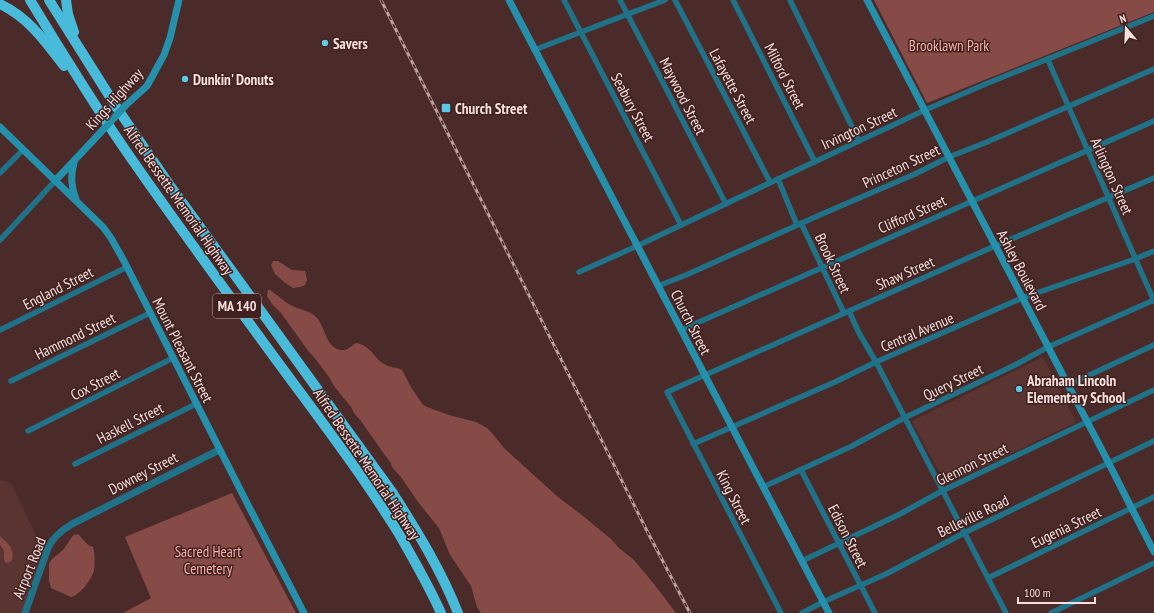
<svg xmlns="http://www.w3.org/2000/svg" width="1154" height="613" viewBox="0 0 1154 613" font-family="'PT Sans Narrow',sans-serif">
<rect width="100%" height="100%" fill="#4b2b29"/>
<g fill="#5a3431">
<path d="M1043,357L1076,422L946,485L912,421Z"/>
<path d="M0,480L11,483L43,550L21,613H0Z"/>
</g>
<g fill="#864b47">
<path d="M874,0H1154V12L927,103Z"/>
<path d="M273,261H278L292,270L305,271L307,280L305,285L300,287L293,288L284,282L275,274L271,265Z"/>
<path d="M268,290H270C276,294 281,299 287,303C297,310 309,309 317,318C325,327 325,343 337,349C347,353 349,347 356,343C370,345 374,358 384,364C390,368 396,367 402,370L411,387L423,405L430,408L449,415L476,422L487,428L492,433L504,448L558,497L583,516L611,539L619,548L634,560L654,584L667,601L676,613H481L477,607L471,586L450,555L439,528L418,502L401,477L392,467L391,463L384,454L382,451L361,421L354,413L351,407L334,386L329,377L314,357L309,352L281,313L272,304L267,296Z"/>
<path d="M232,493L296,613H123L151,598L125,537Z"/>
<path d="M78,534L88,545L93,547C95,552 95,565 94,571C91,580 80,595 71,597L51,588L49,581V564L52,559L63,550L72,537L74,535Z"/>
<path d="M0,536C3,539 7,542 9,545C14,552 15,563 6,563C0,554 9,555 0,545Z"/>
</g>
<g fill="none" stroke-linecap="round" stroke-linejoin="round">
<g stroke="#1f7288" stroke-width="5.5">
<path d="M564,0L681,225"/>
<path d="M620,0L726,204"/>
<path d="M675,0L770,182"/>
<path d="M733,0L815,162"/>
<path d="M790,0L859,141"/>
<path d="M534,50L665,0"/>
<path d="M1048,60L1154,301"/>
<path d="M0,173L23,150"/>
<path d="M778,179L797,225"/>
<path d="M801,223L844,313"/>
<path d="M0,240L55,181"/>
<path d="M579,272L637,246L778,179L925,110L988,83L1154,16"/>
<path d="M658,286L686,275L822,214L915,174L949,157L987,142L1154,69"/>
<path d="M849,311L859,333L876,362L1006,613"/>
<path d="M0,330L127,267"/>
<path d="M681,330L1154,121"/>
<path d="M11,381L150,313"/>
<path d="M1068,385L1154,345"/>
<path d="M28,431L173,358"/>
<path d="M693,444L835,382L876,362L1022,298L1135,259L1154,251"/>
<path d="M75,464L196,404"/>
<path d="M801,470L875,613"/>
<path d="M763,487L852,446L904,418L1015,365L1048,347L1154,300"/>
<path d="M802,561L900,514L942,491L1154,390"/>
<path d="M988,578L1154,497"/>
<path d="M781,613L667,392L995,246L1154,178"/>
<path d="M802,613L823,602L886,574L964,533L1154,441"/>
<path d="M1051,613L1154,563"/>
</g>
<path stroke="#1f7288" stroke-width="7" d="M25,613L48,548C53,537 62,530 72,524L219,450"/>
<g stroke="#2590ac" stroke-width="7">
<path d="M509,0L829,613"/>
<path d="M867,0L1102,450L1154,552"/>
<path d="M126,105L147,86L164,55L170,38L179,0"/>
<path d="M0,127L103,227L111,238L124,261L246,501L304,613"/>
<path d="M74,163C70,176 71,187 76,199"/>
<path d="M55,181L100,133"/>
</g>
<g stroke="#48bada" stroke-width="10">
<path d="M30,0C61,51 92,102 126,151C175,222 226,291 277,361C319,418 362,474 399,534C414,560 429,586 441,613"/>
<path d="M49,0L117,108L171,187L392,492C417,531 441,570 458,613"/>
<path d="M66,0L68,14L74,32"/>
<path d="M0,4C29,18 45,41 64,66"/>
</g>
<defs>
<path id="rail" d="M381,0L647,531L690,613"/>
</defs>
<use href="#rail" stroke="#baa19f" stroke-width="3"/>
<use href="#rail" stroke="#40211f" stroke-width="1.5" stroke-dasharray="4.5" stroke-linecap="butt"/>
<path stroke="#2590ac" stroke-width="7" d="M100,133L126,105"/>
</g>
<g fill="#5bc8e7" stroke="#40211f" stroke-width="1.5">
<circle cx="325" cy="43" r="4"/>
<circle cx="185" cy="79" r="4"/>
<rect x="441" y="103" width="10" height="10" rx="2"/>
<circle cx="1019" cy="389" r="4"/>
</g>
<g text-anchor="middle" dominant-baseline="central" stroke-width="3" stroke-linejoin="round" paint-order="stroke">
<rect fill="#40211f" stroke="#bfa7a5" stroke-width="1" x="213" y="294" width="48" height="24" rx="3"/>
<g font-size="14" font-weight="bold" fill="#f6e0de">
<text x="237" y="306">MA 140</text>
</g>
<g font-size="15" font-weight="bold" fill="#f6e0de" stroke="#40211f" text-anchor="start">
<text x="333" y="43">Savers</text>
<text x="193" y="79">Dunkin' Donuts</text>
<text x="455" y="108">Church Street</text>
<text x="1027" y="380">Abraham Lincoln<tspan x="1027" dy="17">Elementary School</tspan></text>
</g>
<g font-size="15" fill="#fdafa8" stroke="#40211f">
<text x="949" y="45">Brooklawn Park</text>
<text x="208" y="551">Sacred Heart<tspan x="208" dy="17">Cemetery</tspan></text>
</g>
<g font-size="15" fill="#f6e0de" stroke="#40211f">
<text transform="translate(785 76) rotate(63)">Milford Street</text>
<text transform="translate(733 86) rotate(62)">Lafayette Street</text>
<text transform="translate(683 96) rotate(63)">Maywood Street</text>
<text transform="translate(114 99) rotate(-48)">Kings Highway</text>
<text transform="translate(633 107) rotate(62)">Seabury Street</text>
<text transform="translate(859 128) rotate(-25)">Irvington Street</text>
<text transform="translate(901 166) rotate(-25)">Princeton Street</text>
<text transform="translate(1112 176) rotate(66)">Arlington Street</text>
<text transform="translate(179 200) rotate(55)">Alfred Bessette Memorial Highway</text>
<text transform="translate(912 214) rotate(-24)">Clifford Street</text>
<text transform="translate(833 263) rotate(65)">Brook Street</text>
<text transform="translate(1022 270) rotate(62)">Ashley Boulevard</text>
<text transform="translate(905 273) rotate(-24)">Shaw Street</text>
<text transform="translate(58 288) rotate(-27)">England Street</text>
<text transform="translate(691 322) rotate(63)">Church Street</text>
<text transform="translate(917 332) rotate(-23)">Central Avenue</text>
<text transform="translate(75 336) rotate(-26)">Hammond Street</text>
<text transform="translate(183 350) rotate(63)">Mount Pleasant Street</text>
<text transform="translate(953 382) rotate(-26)">Query Street</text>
<text transform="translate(95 384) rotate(-27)">Cox Street</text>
<text transform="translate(130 423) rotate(-27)">Haskell Street</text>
<text transform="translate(367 464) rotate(56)">Alfred Bessette Memorial Highway</text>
<text transform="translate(972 464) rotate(-26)">Glennon Street</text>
<text transform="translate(143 473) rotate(-27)">Downey Street</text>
<text transform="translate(734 497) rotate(63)">King Street</text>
<text transform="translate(973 516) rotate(-26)">Belleville Road</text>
<text transform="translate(1066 527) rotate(-26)">Eugenia Street</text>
<text transform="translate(848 536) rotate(63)">Edison Street</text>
<text transform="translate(29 568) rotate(-68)">Airport Road</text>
</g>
</g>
<g transform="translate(1126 28) rotate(341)" stroke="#40211f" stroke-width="3" paint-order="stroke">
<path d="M0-3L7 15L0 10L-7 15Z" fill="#f6e0de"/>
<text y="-6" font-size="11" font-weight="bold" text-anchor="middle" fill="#f6e0de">N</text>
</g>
<path d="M1018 597v6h77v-6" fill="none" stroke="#f6e0de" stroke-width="2"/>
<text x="1024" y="597" font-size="12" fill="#f6e0de" stroke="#40211f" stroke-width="3" paint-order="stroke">100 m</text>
</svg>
